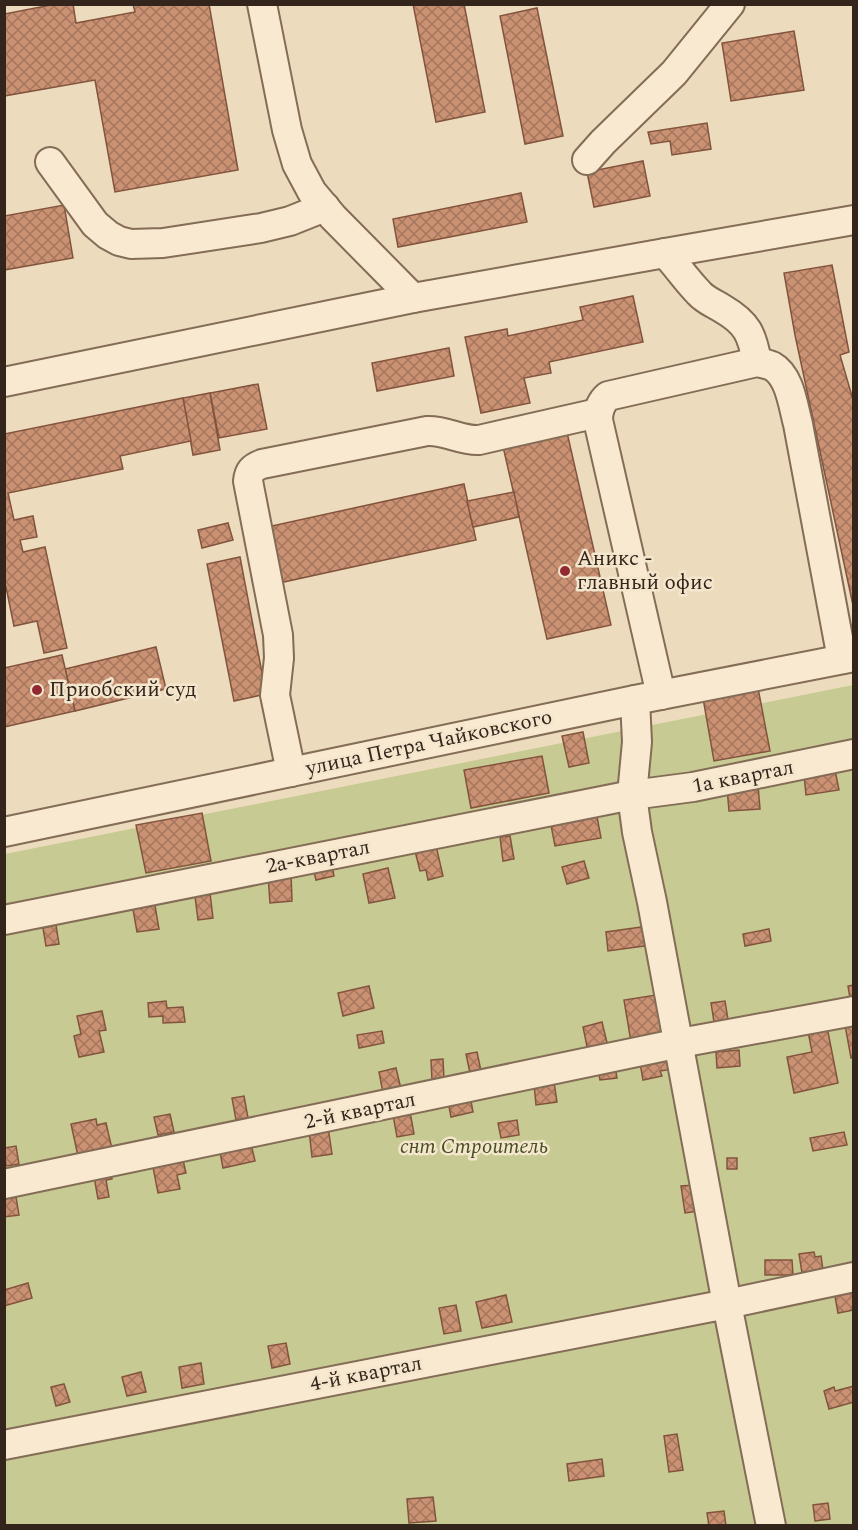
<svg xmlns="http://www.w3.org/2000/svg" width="858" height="1530" viewBox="0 0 858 1530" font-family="Spectral,serif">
<defs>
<pattern id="building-cross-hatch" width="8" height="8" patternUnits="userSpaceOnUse" patternTransform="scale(1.5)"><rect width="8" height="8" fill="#ca9173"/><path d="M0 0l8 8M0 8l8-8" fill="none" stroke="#a5765e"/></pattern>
</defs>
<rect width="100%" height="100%" fill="#eddbbd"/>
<path fill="#c7ca92" d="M853,685V1525L5,1526V854Z"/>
<g fill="url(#building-cross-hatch)" stroke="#83543d" stroke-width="1.5">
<path d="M56,4H73L76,23L135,12L133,4H209L238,170L115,192L95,80L4,96V14Z"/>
<path d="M413,4H464L485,112L436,122Z"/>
<path d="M537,8L563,136L525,144L500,16Z"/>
<path d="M794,31L804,90L731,101L722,43Z"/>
<path d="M707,123L711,149L672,155L670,141L651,144L648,132Z"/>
<path d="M643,161L650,196L594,207L587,172Z"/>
<path d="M521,193L527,222L398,247L393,219Z"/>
<path d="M64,205L73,258L4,270V216Z"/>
<path d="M832,265L849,352L840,355L854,403V610L795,335L784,273Z"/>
<path d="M633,296L643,342L549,362L551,373L524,378L530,403L481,413L465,337L507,329L508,336L583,320L580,307Z"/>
<path d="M449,348L454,376L377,391L372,363Z"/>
<path d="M258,384L267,429L219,438L210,393Z"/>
<path d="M210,393L220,450L193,455L183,398Z"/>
<path d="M183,398L191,441L120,456L123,469L8,493L14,520L33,516L37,537L20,540L23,552L45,547L67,648L44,653L37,621L14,626L6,587H4V434Z"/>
<path d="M566,428L611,625L547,639L502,442Z"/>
<path d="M464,484L476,540L279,583L267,527Z"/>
<path d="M514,492L519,517L473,527L467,501Z"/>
<path d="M228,523L233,540L202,548L198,530Z"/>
<path d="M240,557L266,694L234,701L207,564Z"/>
<path d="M156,647L166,689L75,711L65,669Z"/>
<path d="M62,655L75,711L4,727V668Z"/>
<path d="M758,688L770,751L714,761L703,698Z"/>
<path d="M583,732L589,763L569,767L562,736Z"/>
<path d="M542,756L549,793L471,808L464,770Z"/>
<path d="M835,770L839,790L806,795L804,775Z"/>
<path d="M758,785L760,809L729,811L727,788Z"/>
<path d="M595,806L601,838L555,846L549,815Z"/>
<path d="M202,813L211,861L146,873L136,825Z"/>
<path d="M510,836L514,859L503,861L500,837Z"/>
<path d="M436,846L443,876L428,880L426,870L420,871L415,851Z"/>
<path d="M331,861L334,876L316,880L312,864Z"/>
<path d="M584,861L589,878L567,884L562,867Z"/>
<path d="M388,868L395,898L369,903L363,874Z"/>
<path d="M291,873L292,901L270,903L268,874Z"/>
<path d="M209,885L213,918L198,920L194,888Z"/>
<path d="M153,894L159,929L137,932L131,898Z"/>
<path d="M56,925L59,944L46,946L43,928Z"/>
<path d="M648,926L651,945L608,951L606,932Z"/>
<path d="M769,929L771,941L745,946L743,934Z"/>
<path d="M854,985V1003L851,1004L848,986Z"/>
<path d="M369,986L374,1008L343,1016L338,993Z"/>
<path d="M656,995L663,1037L631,1042L624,1000Z"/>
<path d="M166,1001L167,1008L183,1007L185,1022L163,1023V1016L149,1017L148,1003Z"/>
<path d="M725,1001L729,1026L715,1028L711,1003Z"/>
<path d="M102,1011L106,1030L99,1031L104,1052L79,1057L74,1036L81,1034L77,1016Z"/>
<path d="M602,1022L609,1051L589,1056L583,1027Z"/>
<path d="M854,1024V1057L851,1058L845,1025Z"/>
<path d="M827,1027L838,1083L794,1093L787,1057L812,1052L808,1031Z"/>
<path d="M382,1031L384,1043L359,1048L357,1035Z"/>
<path d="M739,1050L740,1066L717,1068L716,1052Z"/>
<path d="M477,1052L481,1071L470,1073L466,1054Z"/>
<path d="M671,1057L674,1069L660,1071L662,1076L643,1080L640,1063Z"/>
<path d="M443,1059L444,1080H432L431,1060Z"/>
<path d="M615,1066L617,1078L600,1080L598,1069Z"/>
<path d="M396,1068L401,1089L383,1093L379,1072Z"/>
<path d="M554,1082L557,1102L536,1105L534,1084Z"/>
<path d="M244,1096L248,1118L236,1120L232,1098Z"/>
<path d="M470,1096L473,1112L451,1117L448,1101Z"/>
<path d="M410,1112L414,1134L397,1137L393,1115Z"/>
<path d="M170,1114L174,1132L158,1135L154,1117Z"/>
<path d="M96,1119L97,1125L106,1123L112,1149L78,1156L71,1124Z"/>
<path d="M517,1120L519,1135L501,1138L498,1123Z"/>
<path d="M328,1127L332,1154L312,1157L309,1130Z"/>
<path d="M844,1132L847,1145L813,1151L810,1138Z"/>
<path d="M250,1140L255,1161L223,1168L219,1147Z"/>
<path d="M16,1146L19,1164L6,1166L4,1148Z"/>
<path d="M182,1156L186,1173L177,1175L180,1189L158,1193L152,1162Z"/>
<rect x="727" y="1158" width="10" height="11"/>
<path d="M110,1168L112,1179L106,1180L109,1197L98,1199L93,1171Z"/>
<path d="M14,1185L19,1215L4,1217V1187Z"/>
<path d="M695,1185L698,1211L685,1213L681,1186Z"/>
<path d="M814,1252L815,1257L821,1256L823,1270L802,1273L799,1254Z"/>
<path d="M765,1260H792L793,1275H765Z"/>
<path d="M28,1283L32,1298L4,1306V1290Z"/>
<path d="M854,1288V1310L838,1313L834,1291Z"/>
<path d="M506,1295L512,1322L482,1328L476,1302Z"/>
<path d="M456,1305L461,1331L444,1334L439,1308Z"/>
<path d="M286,1343L290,1364L272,1368L268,1346Z"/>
<path d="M201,1363L204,1384L182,1388L179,1367Z"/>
<path d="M141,1372L146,1392L127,1396L122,1377Z"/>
<path d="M64,1384L70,1402L56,1406L51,1387Z"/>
<path d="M854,1386V1402L829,1409L824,1391L834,1387L835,1391Z"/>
<path d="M677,1434L683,1470L669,1472L664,1436Z"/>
<path d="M602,1459L604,1476L569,1481L567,1464Z"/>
<path d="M433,1497L436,1521L409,1523L407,1499Z"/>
<path d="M828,1503L830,1519L815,1521L813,1505Z"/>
<path d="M724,1511L726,1526H709L707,1513Z"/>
</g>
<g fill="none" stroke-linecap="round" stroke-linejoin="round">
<defs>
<g id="minor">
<path d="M262,4L287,130L297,164L312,192L333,217L413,298L665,253C677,266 687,281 699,293C705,300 715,304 723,309C747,323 752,334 757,362"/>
<path d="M587,160L603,142L674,73L730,4"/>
<path d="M50,162L95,224L108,235L119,241L131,244L163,243L261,228L290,221L325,207"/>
<path d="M665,253L854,220"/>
<path d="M4,382L413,298"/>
<path d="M661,695L598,420C598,411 601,402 608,396L757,362C762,363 767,364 772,366C790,376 793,406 798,424L842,659"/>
<path d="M635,700L637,742L632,795L637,832L652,902L727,1304L771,1526"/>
<path d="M291,772L275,695L279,658L278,635L248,481C249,471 252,468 262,464L427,431C446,430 461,441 479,440L598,413"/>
<path d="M4,832L635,700L854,657"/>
<path d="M4,920L632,795L693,787L854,754"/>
<path d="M4,1184L680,1043L854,1011"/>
<path d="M4,1445L727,1304L854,1277"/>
</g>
</defs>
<use href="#minor" stroke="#846c57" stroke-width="32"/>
<use href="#minor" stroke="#f8e9d0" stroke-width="28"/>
</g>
<g fill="#922830" stroke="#f4e6cc" stroke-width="2">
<circle cx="565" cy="571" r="6"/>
<circle cx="37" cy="690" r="6"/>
</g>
<g text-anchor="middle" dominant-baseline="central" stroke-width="5" stroke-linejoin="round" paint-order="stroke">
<g font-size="21" fill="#33251b" stroke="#f4e6cc" text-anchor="start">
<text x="577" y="559">Аникс -<tspan x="577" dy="24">главный офис</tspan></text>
<text x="49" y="690">Приобский суд</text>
</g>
<g font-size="21" fill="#33251b" stroke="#f4e6cc">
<text transform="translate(429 743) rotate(-12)">улица Петра Чайковского</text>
<text transform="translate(743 777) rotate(-11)">1а квартал</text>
<text transform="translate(318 857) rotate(-11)">2а-квартал</text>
<text transform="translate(360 1111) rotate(-12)">2-й квартал</text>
<text transform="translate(366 1374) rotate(-11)">4-й квартал</text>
</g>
<g font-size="21" font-style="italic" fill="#474f22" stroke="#f4e6cc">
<text x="474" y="1147">снт Строитель</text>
</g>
</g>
<rect width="858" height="1530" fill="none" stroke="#33251b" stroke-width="12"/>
</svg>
